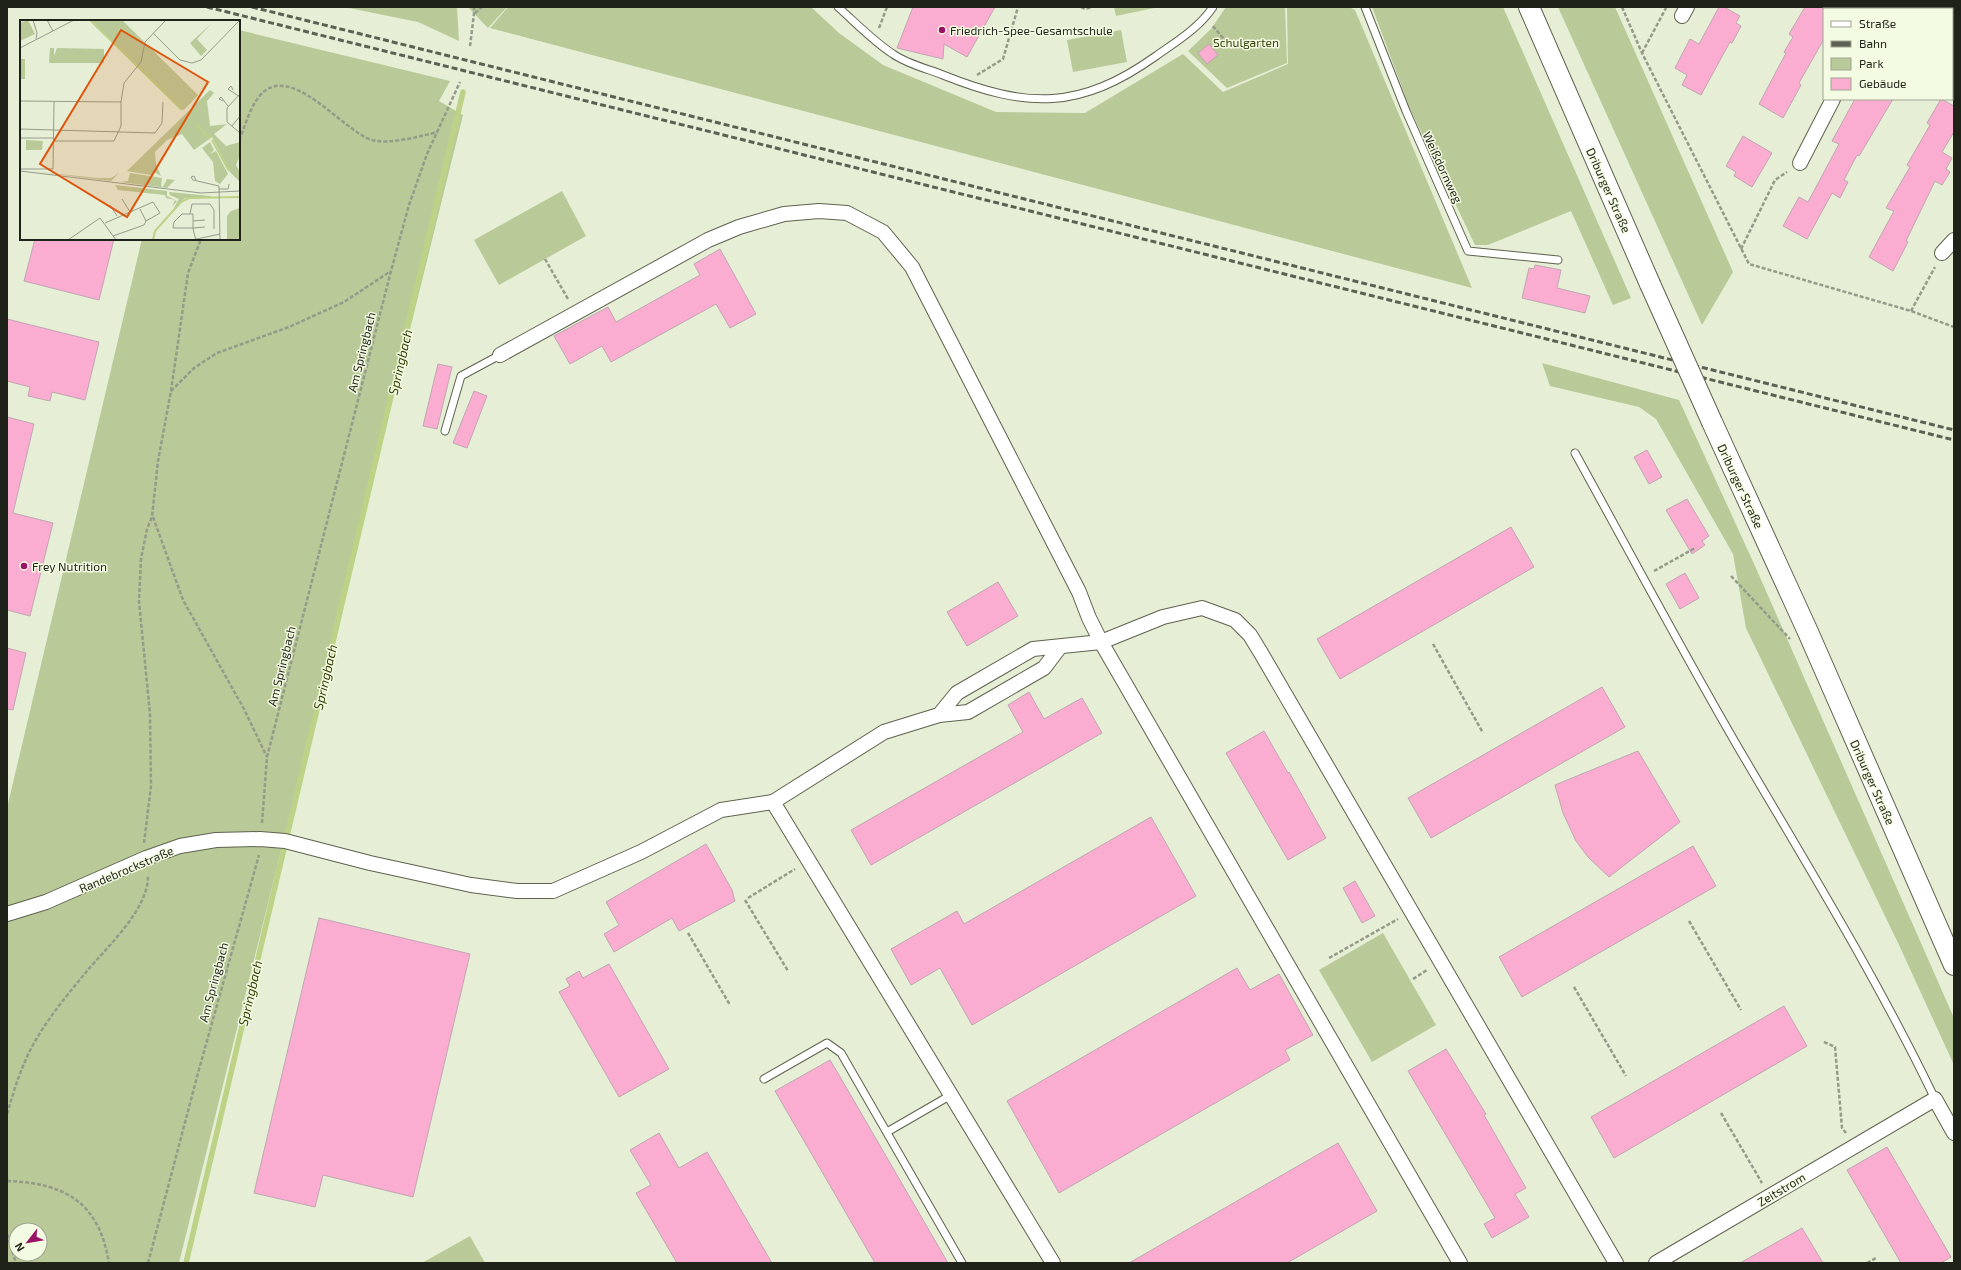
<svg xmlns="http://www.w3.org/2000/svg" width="1961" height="1270" viewBox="0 0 1961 1270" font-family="'Exo 2',sans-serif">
<rect width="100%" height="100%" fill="#e6eed6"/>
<g fill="#bac998" fill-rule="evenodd">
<path d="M344,7H457L459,41L418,22Z"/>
<path d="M468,7H507L488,28Z"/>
<path d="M508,7H811L839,33L883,65L996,112L1085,113L1183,54L1223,92L1288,64L1287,7H1349L1355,10L1472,288L490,28Z"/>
<path d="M1114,7H1159L1116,16Z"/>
<path d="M1226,7H1285L1287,63L1227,88L1188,51L1211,29Z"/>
<path d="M1372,7H1503L1631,298L1613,305L1571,211L1488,245H1475L1410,109Z"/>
<path d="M1558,7H1615L1733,272L1702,325Z"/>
<path d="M239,30L450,81L439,101L463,115L179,1263H7V808L142,239H239ZM16,1230H40V1254H16Z"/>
<path d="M1121,30L1127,62L1073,72L1067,40Z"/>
<path d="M562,191L586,236L499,285L474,240Z"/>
<path d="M1542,363L1679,400L1755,566L1954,1018V1065L1899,945L1746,628L1733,554L1656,419L1639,407L1550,386Z"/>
<path d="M1383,933L1436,1025L1372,1062L1319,970Z"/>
<path d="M470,1236L485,1263H422Z"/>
</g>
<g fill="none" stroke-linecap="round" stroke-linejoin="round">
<path stroke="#bdd286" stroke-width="5.5" d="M186,1263L463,92"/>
</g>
<g fill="#fbadd1" stroke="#bfa6b1">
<path d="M913,7H995L967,57L944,44L943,59L897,48Z"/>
<path d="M1719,7H1724L1740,16L1736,23L1741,26L1732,43L1730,42L1701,95L1682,85L1687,75L1675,68L1690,39L1699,44Z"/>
<path d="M1805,7H1831L1830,9H1824V39L1799,83L1801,85L1783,118L1759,104L1786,53L1784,52L1793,37L1789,34Z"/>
<path d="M1209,44L1218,55L1207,64L1198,53Z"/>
<path d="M1855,99H1893L1859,156L1857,155L1844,180L1848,182L1840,198L1832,193L1807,239L1783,226L1799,197L1808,202L1839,144L1832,141Z"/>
<path d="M1941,99L1954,106V132L1942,152L1952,158L1946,169L1950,172L1942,185L1935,181L1906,241L1908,242L1893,271L1869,257L1894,211L1886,208L1910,167L1907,165L1930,125L1927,123Z"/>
<path d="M1743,136L1772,153L1752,187L1734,176L1736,172L1726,166Z"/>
<path d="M35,239H114L99,300L24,281Z"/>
<path d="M720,249L756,314L730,328L716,304L611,362L602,346L570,364L554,336L608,307L616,322L700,275L694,264Z"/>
<path d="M1535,265L1561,270L1557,288L1590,296L1585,313L1522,298L1529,268L1534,269Z"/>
<path d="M7,319L99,342L85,400L52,392L50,401L28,396L30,387L7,381Z"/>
<path d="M438,364L452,367L437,429L423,426Z"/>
<path d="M474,391L487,396L467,448L453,443Z"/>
<path d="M7,417L34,424L13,513L53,523L30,616L7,610Z"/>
<path d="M1647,450L1662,477L1649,484L1634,457Z"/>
<path d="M1687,499L1709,536L1702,541L1705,545L1692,554L1666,510Z"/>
<path d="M1511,527L1534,567L1340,679L1317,639Z"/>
<path d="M1685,573L1699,598L1680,609L1666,584Z"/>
<path d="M998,582L1018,616L967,646L947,612Z"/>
<path d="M7,648L26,653L13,710L7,709Z"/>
<path d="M1602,687L1625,727L1431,838L1408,798Z"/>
<path d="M1029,692L1044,719L1082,698L1102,733L871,865L851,830L1023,732L1008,705Z"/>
<path d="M1264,731L1288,773L1289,772L1326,838L1288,860L1226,753Z"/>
<path d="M1638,751L1680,822L1609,877L1588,857L1576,841L1563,813L1555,785Z"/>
<path d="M1151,817L1196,896L972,1025L940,968L911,985L891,949L957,911L964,924Z"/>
<path d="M706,844L732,890L735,901L679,931L672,918L614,952L604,934L619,925L606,902Z"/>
<path d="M1693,846L1716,886L1522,997L1499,957Z"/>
<path d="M1355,881L1375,916L1362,923L1343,888Z"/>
<path d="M319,918L470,954L413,1197L323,1175L315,1207L254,1193Z"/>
<path d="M609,964L669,1069L619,1097L559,992L570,986L566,979L579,971L583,978Z"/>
<path d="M1237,968L1250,990L1279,974L1313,1035L1285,1050L1290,1060L1059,1193L1007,1101Z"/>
<path d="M1784,1006L1807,1046L1614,1158L1591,1117Z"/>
<path d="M1446,1049L1486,1114L1484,1115L1526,1188L1515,1194L1529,1217L1492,1238L1484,1224L1495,1218L1408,1071Z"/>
<path d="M830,1060L839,1075L948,1263H875L775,1091Z"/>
<path d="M659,1133L679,1168L707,1152L772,1263H677L636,1193L651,1185L630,1150Z"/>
<path d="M1338,1143L1377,1211L1287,1263H1129Z"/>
<path d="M1887,1147L1951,1257L1941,1263H1901L1847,1170Z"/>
<path d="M1802,1228L1823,1263H1740Z"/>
</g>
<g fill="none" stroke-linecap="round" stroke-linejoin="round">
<defs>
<g id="lane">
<path d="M838,7C856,23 873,41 893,54C907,64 928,69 943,75C1028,109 1080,110 1156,56C1177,41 1199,28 1213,7"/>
<path d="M1365,7L1406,111L1468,251L1558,260"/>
<path d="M445,431L461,376L500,355"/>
<path d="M1575,453C1628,549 1680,647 1735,742C1804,860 1876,976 1935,1099"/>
<path d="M764,1079L827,1043L841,1053L962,1263"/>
<path d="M887,1132L951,1095"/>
</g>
<g id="street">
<path d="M1903,7L1905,9"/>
<path d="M1878,9L1879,7"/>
<path d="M1682,16L1687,7"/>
<path d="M1952,53L1954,55"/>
<path d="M1800,163L1833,99"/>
<path d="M1942,253L1954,240"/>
<path d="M500,355L708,240L739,227L784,214L819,211L847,213L883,232L912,267L1079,592L1089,618L1101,642L1460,1263"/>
<path d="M939,715L968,712L1044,668L1060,647"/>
<path d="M773,802L884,732L939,715L957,693L1033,649L1101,642L1163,617L1202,608L1235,620L1250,635L1261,653L1616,1263"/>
<path d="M7,914L46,902L146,858L180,846L216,840L260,839L285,841L370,863L471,885L517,891H553L641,852L721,810L773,802L1053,1263"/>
<path d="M1656,1263L1935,1099L1954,1133"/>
</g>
<g id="secondary">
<path d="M1529,7L1650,284"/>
<path d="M1712,422L1808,632L1954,965"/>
</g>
</defs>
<use href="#lane" stroke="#5d634e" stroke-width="9"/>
<use href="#street" stroke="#5d634e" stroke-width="16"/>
<use href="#secondary" stroke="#5d634e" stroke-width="22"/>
<g stroke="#959b89" stroke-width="2.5" stroke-dasharray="4 2" stroke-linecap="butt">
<path d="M1081,7L1085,9L1092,7"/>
<path d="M1622,7L1642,53L1749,264L1911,311L1954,327"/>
<path d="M475,13L482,7"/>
<path d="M1213,26L1227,43"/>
<path d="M879,28L887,7"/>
<path d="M470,46L474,14V7"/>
<path d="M1642,53L1666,8"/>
<path d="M977,75L1003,59L1018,7"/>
<path d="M239,140C245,127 249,110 258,98C288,57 342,131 372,140C390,145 420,136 438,132"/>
<path d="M1741,249L1775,180L1787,172"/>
<path d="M545,259L568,299"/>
<path d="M1911,311L1935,267"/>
<path d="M171,391L194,368L217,353L289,327L344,302L391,271"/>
<path d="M153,517L183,600L244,709L267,757"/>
<path d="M1654,571L1695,548"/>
<path d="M1731,576L1790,639"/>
<path d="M1433,644L1483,733"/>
<path d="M262,823L267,757L391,271L409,205L427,154L460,82"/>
<path d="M144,843L151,786L150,714L139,601L141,559L147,529L152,517L158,461L171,391L188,273L201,239"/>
<path d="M748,898L795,869"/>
<path d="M745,900L788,971"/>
<path d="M1689,921L1741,1010"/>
<path d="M688,933L730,1005"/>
<path d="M1329,958L1398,919"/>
<path d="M1413,979L1427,970"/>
<path d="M1574,987L1626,1076"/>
<path d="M1824,1042L1835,1047L1842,1128L1846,1133"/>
<path d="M1721,1113L1762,1183"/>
<path d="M7,1114C14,1090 21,1067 33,1045C47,1019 68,994 87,971C107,947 149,909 148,875"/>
<path d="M7,1181C65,1183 99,1202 109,1263"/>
<path d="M7,1234L16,1263"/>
<path d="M148,1263L198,1073L259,855"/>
<path d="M1867,1263L1876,1258"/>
</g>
<use href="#lane" stroke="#fff" stroke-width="7"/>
<use href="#street" stroke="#fff" stroke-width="14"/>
<use href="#secondary" stroke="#fff" stroke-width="20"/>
<g stroke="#5c6052" stroke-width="3" stroke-dasharray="6 3" stroke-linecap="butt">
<path d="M207,7L1954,440"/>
<path d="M252,7L1954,430"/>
</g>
<defs>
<path id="secondary-bridge" d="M1650,284L1712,422"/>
</defs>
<use href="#secondary-bridge" stroke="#5d634e" stroke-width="22" stroke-linecap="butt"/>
<use href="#secondary-bridge" stroke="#fff" stroke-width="20"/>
</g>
<g fill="#9a1265" stroke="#f4fbe3" stroke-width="1.5">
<circle cx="942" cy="30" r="4"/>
<circle cx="24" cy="566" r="4"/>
</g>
<g text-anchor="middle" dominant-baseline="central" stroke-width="3" stroke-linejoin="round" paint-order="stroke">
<g font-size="12" fill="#1f2219" stroke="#f4fbe3" text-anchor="start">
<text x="950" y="30">Friedrich-Spee-Gesamtschule</text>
<text x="32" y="566">Frey Nutrition</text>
</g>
<g font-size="12" fill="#364208" stroke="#f4fbe3">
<text x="1246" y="42">Schulgarten</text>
</g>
<g font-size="12" fill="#1f2219" stroke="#f4fbe3">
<text transform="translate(1443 167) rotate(65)">Weißdornweg</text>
<text transform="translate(1609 190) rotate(66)">Driburger Straße</text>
<text transform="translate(361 352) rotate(-76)">Am Springbach</text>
<text transform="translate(1741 486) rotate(65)">Driburger Straße</text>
<text transform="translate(281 666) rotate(-76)">Am Springbach</text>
<text transform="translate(1873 782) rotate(66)">Driburger Straße</text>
<text transform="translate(126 869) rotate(-23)">Randebrockstraße</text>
<text transform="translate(213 982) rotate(-75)">Am Springbach</text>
<text transform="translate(1781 1189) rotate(-31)">Zeitstrom</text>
</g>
<g font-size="13" font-style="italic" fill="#323e03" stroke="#f4fbe3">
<text transform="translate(400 362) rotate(-77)">Springbach</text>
<text transform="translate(325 677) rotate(-77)">Springbach</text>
<text transform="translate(250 993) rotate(-77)">Springbach</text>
</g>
</g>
<g transform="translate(20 20)">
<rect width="220" height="220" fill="#e6eed6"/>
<path d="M8,0L15,14L0,21V3ZM71,0H102L178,75L164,90L161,89ZM192,3L177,19L187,30L181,36L170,23ZM30,28H34V36L37,28L84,29V43H29ZM0,39H5V59H0ZM190,70L194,73L187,81L190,106L207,104L194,114L206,126L220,122V135L216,145L220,152V162L210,152L192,117L174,130L162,114L147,120L135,132L136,144L141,156L134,152L131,155L107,151ZM6,120L23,121L22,130H6ZM190,122L194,130L190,134L196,131L208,154L200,164L195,161L193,142L182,128ZM10,151L78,158H91L99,153L91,161ZM110,153L142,158L141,166L143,167L147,159L155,160L147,168L100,162L108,161ZM95,165L147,171V176L157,181L152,187L155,180L146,178L145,175L98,170ZM149,172L190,176L191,177L165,178L153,190L159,179L150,175ZM220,188V220H207V196L211,191Z" fill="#bac998"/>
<path fill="none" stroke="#bdd286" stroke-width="2" d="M70,0L162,90M175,103L190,119M192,120L209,151M133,220L135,211L161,182L169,178L219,177"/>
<path fill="none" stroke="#969c8a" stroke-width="1" d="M13,0L17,13L16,19M27,0L33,11M133,13L160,40L172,43L181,40L220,0M0,28L54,0M213,70L211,66L208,69L220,77M220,74L207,88V102L220,113M0,81L101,82L104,63L121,42L125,22L146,0M203,81L199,79L201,77L208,86M212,106L220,96M0,109L135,113L142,103L143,82M0,118H33M33,121H94L101,106V82M0,149H33L34,82M0,151L181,173L220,171M176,160L174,156L171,157L173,160L199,166L200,220M199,169H208L209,164M102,179L110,192M90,185L97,196M170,194L172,184H190L194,190V209M173,201L185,200M85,203L133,182L140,193L126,201M93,216L124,205L126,201L120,189M48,220L80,198L96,220M172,220L200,214M176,220L174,213L173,208V194H162L154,202L153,208H173L185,207"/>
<path fill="#de560d" fill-opacity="0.15" stroke="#de560d" stroke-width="2" d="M101,10L188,62L107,197L20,144Z"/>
<rect width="220" height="220" fill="none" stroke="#1f2219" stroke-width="2"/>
</g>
<rect width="1961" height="1270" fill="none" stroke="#1f2219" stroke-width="16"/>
<rect x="1823" y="8" width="130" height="92" fill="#f4fbe3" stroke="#9fa492"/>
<rect x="1831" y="21" width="20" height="6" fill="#ffffff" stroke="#9fa492"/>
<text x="1859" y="28" font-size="12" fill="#1f2219">Straße</text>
<rect x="1831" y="41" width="20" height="6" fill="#5c6052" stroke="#9fa492"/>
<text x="1859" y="48" font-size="12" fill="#1f2219">Bahn</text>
<rect x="1831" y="58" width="20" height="12" fill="#bac998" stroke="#9fa492"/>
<text x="1859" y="68" font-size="12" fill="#1f2219">Park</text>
<rect x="1831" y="78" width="20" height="12" fill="#fbadd1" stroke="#9fa492"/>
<text x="1859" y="88" font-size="12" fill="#1f2219">Gebäude</text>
<g transform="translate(28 1242) rotate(239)"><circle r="19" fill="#f4fbe3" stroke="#9fa492"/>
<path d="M0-3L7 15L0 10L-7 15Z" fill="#9a1265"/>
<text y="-6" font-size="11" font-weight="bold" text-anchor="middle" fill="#1f2219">N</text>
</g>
</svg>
